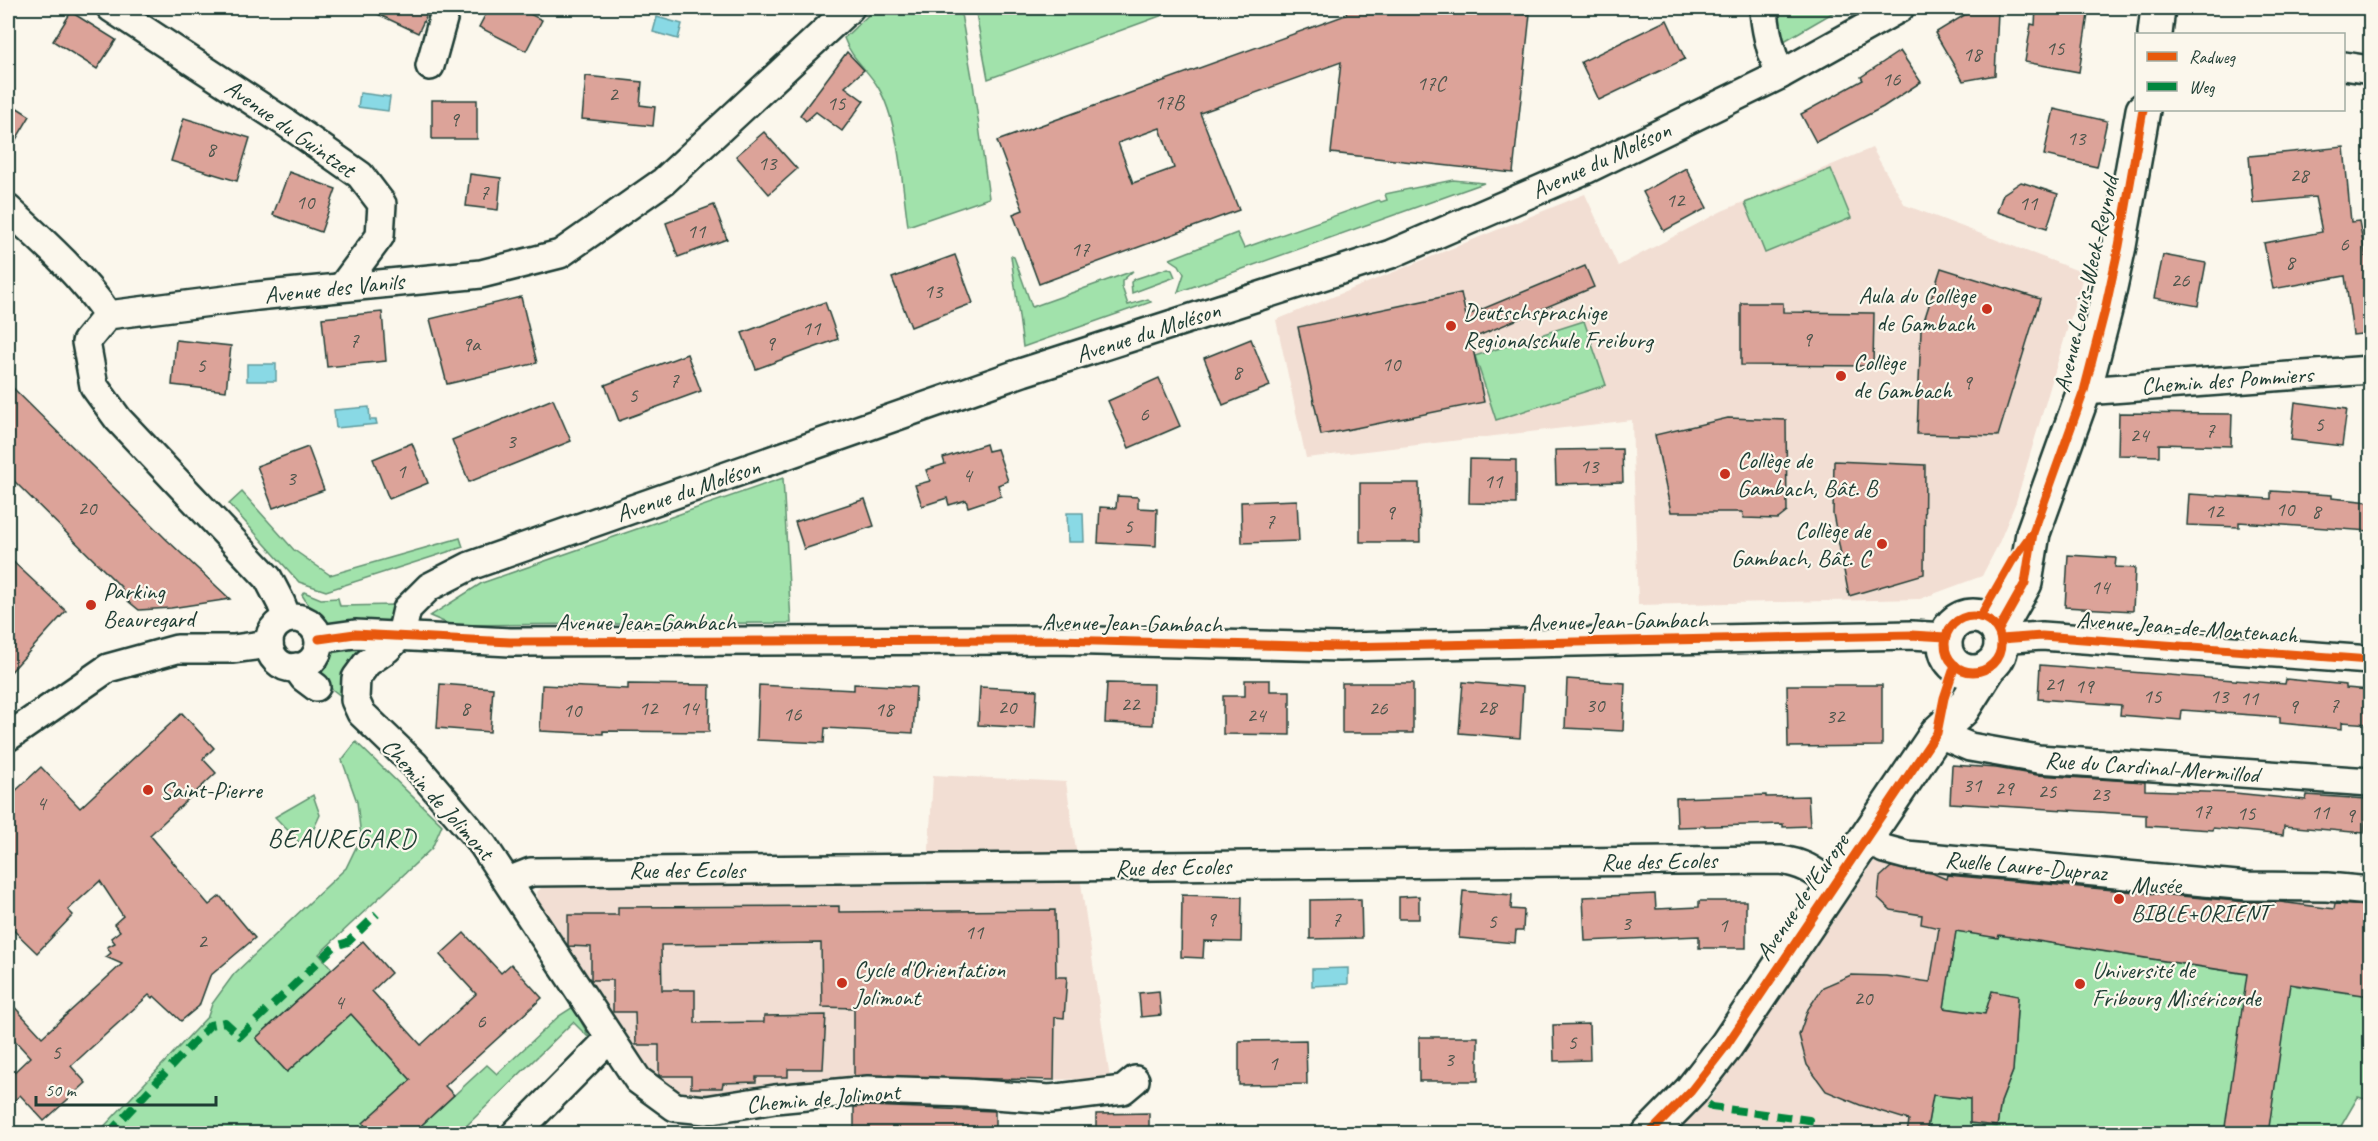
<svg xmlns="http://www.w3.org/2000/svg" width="2378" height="1141" viewBox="0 0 2378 1141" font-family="Caveat,sans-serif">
<rect width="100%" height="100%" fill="#fbf7ec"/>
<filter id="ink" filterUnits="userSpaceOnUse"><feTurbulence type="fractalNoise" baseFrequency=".0167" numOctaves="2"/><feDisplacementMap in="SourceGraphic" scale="12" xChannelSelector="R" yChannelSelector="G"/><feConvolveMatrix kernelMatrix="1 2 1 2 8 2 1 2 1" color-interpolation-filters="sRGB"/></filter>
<g filter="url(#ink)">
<g fill="#f2ded3">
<path d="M1872,148L1905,205L2084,273L2016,502L1998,545L1982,576L1920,599L1638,605L1632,420L1306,458L1276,320L1585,194L1618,266L1722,211Z"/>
<path d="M933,775L1066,782L1110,1079L832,1082L712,1098L680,1094L639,1064L538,902L537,892L544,885H927Z"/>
<path d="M1879,854L2370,892V1070L2339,1133L1670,1134L1712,1097Z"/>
</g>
<g fill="#a1e2ab" stroke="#609070" stroke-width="1.5">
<path d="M876,8H960L973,83L989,198L908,226C902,185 899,122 878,87C867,69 851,58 844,38Z"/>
<path d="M975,8H1182L988,79Z"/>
<path d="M1774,8H1841L1779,44Z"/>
<path d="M1831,169L1851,218L1765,253L1745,203Z"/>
<path d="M1453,180L1484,183L1178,292L1184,274L1179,265L1170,259L1237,233L1244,248L1379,200L1381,202L1387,200L1385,194Z"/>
<path d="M1011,256L1014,257L1032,307L1133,271L1122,281V287L1128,305L1148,299L1151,302L1023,347Z"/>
<path d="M1168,268L1172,270L1175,277L1132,293L1131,282L1135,279Z"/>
<path d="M1584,321L1606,385L1496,420L1475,356Z"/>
<path d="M783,478L791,623L451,625L430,616L482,583Z"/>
<path d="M242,492L294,550L330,575L460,538L463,547L326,591L299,582L229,504Z"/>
<path d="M304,592L321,599L338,598L340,606L394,605C393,612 392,618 386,622C375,631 338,627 323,628L302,595Z"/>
<path d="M333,646L368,648L343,677L341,696L311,673C319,664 324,654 333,646Z"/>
<path d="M356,742L442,825L432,848L319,954L332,969L256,1038L287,1072L351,1014L411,1080L363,1123L372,1133L97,1134L208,1016L212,1004L234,974L346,868L361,837L357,802L342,760Z"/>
<path d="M313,795L320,815L314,828L300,843L275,817Z"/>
<path d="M1956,931L1998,938L1999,935L2290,981L2297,986L2370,996V1090L2365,1099L2358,1097L2337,1133L1926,1134L1933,1095L1970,1099V1123L1997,1126L2001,1102L2013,1071L2018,996L1992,991L1985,1014L1944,1008Z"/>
<path d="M573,1007L591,1040L573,1022L459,1133L412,1134L487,1065L497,1074L559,1016Z"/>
</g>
<g fill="#89d9e5" stroke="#5f9b9e" stroke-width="1.5">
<path d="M657,17L682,24L678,39L653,32Z"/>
<path d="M360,93L390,97L388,111L358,107Z"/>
<rect x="247" y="364" width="29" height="17"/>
<path d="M369,407L370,420H376L377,424L336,428L334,410Z"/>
<path d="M1067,513H1083L1084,542H1068Z"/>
<path d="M1348,968V984L1312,986V969Z"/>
</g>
<g fill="#dca399" stroke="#1f3d34" stroke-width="1.5" fill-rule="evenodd">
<path d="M365,8H430L418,33Z"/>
<path d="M489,8H518L542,20L526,51L479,27Z"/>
<path d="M1347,8H1473L1530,14L1513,173L1331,153L1341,62L1200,113L1239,210L1039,284L1013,214L1023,210L997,141L1346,15ZM1160,128L1174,168L1133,183L1118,143Z"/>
<path d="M1976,8L1998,12L1995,75L1963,81L1935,33Z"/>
<path d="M2036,8H2089L2079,72L2025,62L2031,24L2035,25Z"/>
<path d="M71,12L116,40L97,69L53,41Z"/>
<path d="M1667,20L1685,59L1599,100L1581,62Z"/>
<path d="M1900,51L1921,82L1883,107L1816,142L1801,114L1863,80L1861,77Z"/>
<path d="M847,52L864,70L845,87L864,101L842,131L816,112L806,121L800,115Z"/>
<path d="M586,76L642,82L640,105L655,107L653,126L582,119Z"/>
<rect x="432" y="100" width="45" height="39"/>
<path d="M8,102L30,116L8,153Z"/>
<path d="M2054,109L2107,121L2097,167L2044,155Z"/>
<path d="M184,118L250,138L237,181L171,161Z"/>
<path d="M764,132L797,169L769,194L736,156Z"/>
<path d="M2344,147L2351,222L2359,221L2370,278V333L2353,335L2345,276L2273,289L2264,243L2322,232L2315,197L2253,203L2249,156Z"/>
<path d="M1686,168L1707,208L1664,231L1643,192Z"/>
<path d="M289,172L336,189L321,232L273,215Z"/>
<path d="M470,174L501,178L498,210L466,206Z"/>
<path d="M2021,182L2058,194L2047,228L1997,212L2003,194Z"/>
<path d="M714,205L727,239L678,257L666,223Z"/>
<path d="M955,255L973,303L911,327L892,278Z"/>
<path d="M2163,255L2206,263L2198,306L2154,298Z"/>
<path d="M1585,266L1594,287L1471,339L1484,402L1321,435L1298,327L1461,293L1466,316Z"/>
<path d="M1941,268L2040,299L1998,436L1917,434L1921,330Z"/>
<path d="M521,297L537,363L447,384L430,319Z"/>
<path d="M825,302L838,339L756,369L742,333Z"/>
<path d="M1741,303H1783V312L1874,313L1873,366L1741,365Z"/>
<path d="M382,312L386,361L327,367L322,318Z"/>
<path d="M1251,339L1270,386L1223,405L1204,358Z"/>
<path d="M176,340L231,346L226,391L172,385Z"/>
<path d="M687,354L701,391L619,421L605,385Z"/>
<path d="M1159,378L1180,426L1129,448L1108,401Z"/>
<path d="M8,383L167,540L230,599L171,608L139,610L128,601L121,587L8,475Z"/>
<path d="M553,399L571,441L469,482L452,440Z"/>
<path d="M2295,402L2347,409L2342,446L2291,440Z"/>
<path d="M2119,413L2232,414L2231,446L2159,444V456L2118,455Z"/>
<path d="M1728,418L1786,420L1787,512L1778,519L1744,518L1742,512H1671L1655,435Z"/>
<path d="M412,443L428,483L389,499L373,459Z"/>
<path d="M986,444L988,451L997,449L1008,481L998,485L1001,496L968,507L966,500L949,505L947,498L922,506L915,485L930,481L926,470L945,464L943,458Z"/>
<path d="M308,447L324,490L273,508L257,466Z"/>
<path d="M1622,449L1623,482L1556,484L1555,450Z"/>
<path d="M1470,459L1516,460V504L1469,503Z"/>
<path d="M1834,461L1925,465L1924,574L1849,596L1833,514Z"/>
<path d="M1360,483H1419L1420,542H1360Z"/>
<path d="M2271,491L2332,495V498L2370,502V531L2239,522V527L2187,525L2189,494L2271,499Z"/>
<path d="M1117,496L1138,497V508L1157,509L1156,546L1098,543L1100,507L1116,508Z"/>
<path d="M865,499L874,526L804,549L795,522Z"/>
<path d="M1297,500L1299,541L1242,543L1241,502Z"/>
<path d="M2068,555L2116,558L2115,567L2135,568L2133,611L2065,607Z"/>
<path d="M8,557L66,611L8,675Z"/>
<path d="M2040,665L2285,684L2286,679L2346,685V688L2370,690V724L2342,722V729L2280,723V717L2182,710L2181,720L2120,715L2121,705L2038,699Z"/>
<path d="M1567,679L1625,683L1623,731L1565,728Z"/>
<path d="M1245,680H1270V691H1290V735L1223,734V696H1245Z"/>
<path d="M1463,682L1523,687L1520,738L1459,733Z"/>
<path d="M1107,683L1154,684L1153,725L1105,723Z"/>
<rect x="1342" y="683" width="71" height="50"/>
<path d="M440,684L493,688L490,732L437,728Z"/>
<path d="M628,684L710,685L709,732L603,731V734L540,731L542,685L628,689Z"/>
<path d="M854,684L916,687L913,733L825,728L824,743L757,740L759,685L854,690Z"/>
<path d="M1787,685H1882V746L1788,747Z"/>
<path d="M980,687L1037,690L1035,728L978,725Z"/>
<path d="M182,713L214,748L203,759L216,773L150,835L209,905L220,896L255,938L210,976L199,1006L181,1021L154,996L152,998L149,995L71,1066L86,1083L44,1121L20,1095L8,1107V1078L30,1057L8,1033V1000L42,1037L122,964L106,957L111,953L107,947L115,943L111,938L120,931L114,924L123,916L100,881L68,910L73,915L37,953L8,925V798L41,767L80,808Z"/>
<path d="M1952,765L1996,768L2037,775L2145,782V790L2235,793L2306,800L2307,795L2367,799L2364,833L2284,826L2283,835L2213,828L2212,830L2146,826V815L1950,803Z"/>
<path d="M1766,795V797L1808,796L1810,826L1783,827V824L1677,827L1676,798Z"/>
<path d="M1891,867L1932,873L1946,879L1947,875L2247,902H2280L2334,909L2335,904L2370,906V996L2290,984L2268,1134H2224L2247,974L1999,935L1998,938L1956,931L1944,1008L1985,1014L1992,991L2018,996L2013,1071L2001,1102L1997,1126L1970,1123V1099L1933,1095L1926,1134H1907L1909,1120L1860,1105L1826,1091L1807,1065L1799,1035L1808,1009L1823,987L1851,975L1886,976L1930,982L1939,928L1921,924L1922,915L1891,910L1878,898L1880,877Z"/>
<path d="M1463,891L1512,895L1511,909L1524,910L1523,931H1516L1515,943L1459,938Z"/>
<path d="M1655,894L1656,909L1699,907V901H1746V948H1699V936L1585,941L1583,897Z"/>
<path d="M1182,895L1242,897L1241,942L1204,941L1203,958L1181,957Z"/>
<path d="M1419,896V919H1399V897Z"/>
<path d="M1361,899L1362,938L1310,939V900Z"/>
<path d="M839,906V912L1055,910L1056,977H1067L1064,1018L1055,1017L1054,1080L854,1076V1008L822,1007L821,943L661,945L662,990H695V1023L764,1022V1016L826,1015L823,1069H788V1077H756V1082L723,1083L722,1088H691V1076H659V1045H636L635,1012H613V980H591V947L568,946V915H618V907Z"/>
<path d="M464,933L501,973L511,964L542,998L445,1086L454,1095L412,1134H372L363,1123L411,1080L351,1014L287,1072L256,1038L363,941L391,973L372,991L421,1045L476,994L440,955Z"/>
<path d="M1159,991L1161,1015L1141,1017L1139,993Z"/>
<path d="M1589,1024L1590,1060L1554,1061L1553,1025Z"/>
<rect x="1419" y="1037" width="59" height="44"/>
<path d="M1306,1040L1307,1084L1239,1085V1041Z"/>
<path d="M869,1106L995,1111V1134H854V1107Z"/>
<path d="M1149,1113V1134H1096V1114Z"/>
</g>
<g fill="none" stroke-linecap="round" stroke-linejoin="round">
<defs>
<g id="minor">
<path d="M111,8L286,123L360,175L382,204L380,236L342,287"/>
<path d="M1764,8C1765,32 1771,52 1780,75"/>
<path d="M430,66L446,8"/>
<path d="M2344,66L2370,70"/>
<path d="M8,209C44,242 80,274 108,315"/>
<path d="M2084,391L2370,370"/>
<circle cx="294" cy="643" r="25"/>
<path d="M287,618L281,603L268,578L118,419L94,386L86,342L108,315L257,296L481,274L560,254L664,181L850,8"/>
<path d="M319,639L355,634L510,642L1056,640L1339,647L1911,635L1946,637"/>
<path d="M2001,639L2042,636L2370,660"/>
<path d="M296,667L304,678L316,687"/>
<path d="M1937,733L1970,747L2038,759L2370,782"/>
<path d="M8,737L108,668L177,649H233L269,644"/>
<path d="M1866,837L1884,849L1906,855L2248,886L2327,887L2370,891"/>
<path d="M508,881L531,872L1780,860C1804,863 1814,871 1833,885"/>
<path d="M1135,1080L1123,1090L1050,1099L966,1093L868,1090L775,1099L706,1110L675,1107L638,1080L483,845L415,765L361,713L355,700L356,678L367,663L387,649L401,635L407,609L429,587L470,566L1023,372L1391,254L1587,169L1780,75L1900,8"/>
<path d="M515,1134L610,1038"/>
</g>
<g id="secondary">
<path d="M2155,34L2158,8"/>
<circle cx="1973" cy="644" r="28"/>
<path d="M1998,631L2025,583L2033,533L2084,391L2105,310L2119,246L2143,110"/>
<path d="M1649,1134L1691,1091L1726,1046L1937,733L1962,710L1990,666"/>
</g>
</defs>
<use href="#minor" stroke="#1f3d34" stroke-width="32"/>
<use href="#secondary" stroke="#1f3d34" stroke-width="38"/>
<use href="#minor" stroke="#fbf7ec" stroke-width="27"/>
<use href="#secondary" stroke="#fbf7ec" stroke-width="33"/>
<g stroke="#00873e" stroke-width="8" stroke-dasharray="15 8" stroke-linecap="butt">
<path d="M1708,1104L1712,1107L1809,1120L1807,1134"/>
<path d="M108,1134L210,1025L225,1022L240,1036L335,946L348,942L377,914"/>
</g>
<defs>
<g id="cycleway">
<circle cx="1973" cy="644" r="28"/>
<path d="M1980,617L2012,561L2031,535"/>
<path d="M1998,631L2025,583L2033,533L2084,391L2105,310L2119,246L2143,110"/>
<path d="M319,639L355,634L510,642L1056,640L1339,647L1911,635L1946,637"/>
<path d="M2001,639L2042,636L2370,660"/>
<path d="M1649,1134L1691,1091L1726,1046L1937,733L1944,698L1955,665"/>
</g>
</defs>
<use href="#cycleway" stroke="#fbf7ec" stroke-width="13"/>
<use href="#cycleway" stroke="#e8590c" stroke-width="9"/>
</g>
</g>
<g fill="#c8321e" stroke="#fbf7ec" stroke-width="2">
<circle cx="1987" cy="309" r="6"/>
<circle cx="1451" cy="326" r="6"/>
<circle cx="1841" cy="376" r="6"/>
<circle cx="1725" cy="474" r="6"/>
<circle cx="1882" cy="544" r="6"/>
<circle cx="91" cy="605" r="6"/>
<circle cx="148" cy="790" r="6"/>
<circle cx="2119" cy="899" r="6"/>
<circle cx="842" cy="983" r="6"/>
<circle cx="2080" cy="984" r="6"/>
</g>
<g text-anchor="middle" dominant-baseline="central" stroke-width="4.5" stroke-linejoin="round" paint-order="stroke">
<g font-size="21" fill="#4e564d">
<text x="2055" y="48">15</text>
<text x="1972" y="54">18</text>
<text x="1891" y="79">16</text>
<text x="1431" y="83">17C</text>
<text x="613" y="94">2</text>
<text x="1169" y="102">17B</text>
<text x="836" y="103">15</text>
<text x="454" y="119">9</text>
<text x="2076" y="138">13</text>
<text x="211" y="149">8</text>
<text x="767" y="163">13</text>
<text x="2299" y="175">28</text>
<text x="484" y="192">7</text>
<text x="1675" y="200">12</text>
<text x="305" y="202">10</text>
<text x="2028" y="203">11</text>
<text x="696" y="231">11</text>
<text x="2344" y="244">6</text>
<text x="1080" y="249">17</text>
<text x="2290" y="262">8</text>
<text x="2180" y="280">26</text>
<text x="933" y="291">13</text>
<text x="811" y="328">11</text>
<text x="1807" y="339">9</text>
<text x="354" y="340">7</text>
<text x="770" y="343">9</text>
<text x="471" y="344">9a</text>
<text x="1391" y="364">10</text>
<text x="201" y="365">5</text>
<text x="1237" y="372">8</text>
<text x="674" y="380">7</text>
<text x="1967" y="382">9</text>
<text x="633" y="395">5</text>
<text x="1144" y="414">6</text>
<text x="2319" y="424">5</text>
<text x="2210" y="430">7</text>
<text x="2139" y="435">24</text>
<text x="511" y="441">3</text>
<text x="1589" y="466">13</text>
<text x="401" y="471">1</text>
<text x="967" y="475">4</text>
<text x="291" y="478">3</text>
<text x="1493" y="481">11</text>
<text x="87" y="508">20</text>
<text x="2285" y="509">10</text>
<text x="2214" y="511">12</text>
<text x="2316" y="511">8</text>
<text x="1390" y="512">9</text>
<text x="1270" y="521">7</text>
<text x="1128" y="526">5</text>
<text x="2100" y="587">14</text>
<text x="2054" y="684">21</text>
<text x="2084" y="686">19</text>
<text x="2152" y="696">15</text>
<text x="2219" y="696">13</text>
<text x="2249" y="698">11</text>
<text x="1130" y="704">22</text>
<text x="1595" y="705">30</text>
<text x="2334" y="705">7</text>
<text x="2293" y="706">9</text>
<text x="1007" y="707">20</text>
<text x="1487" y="707">28</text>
<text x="465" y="708">8</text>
<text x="648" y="708">12</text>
<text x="689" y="708">14</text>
<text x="1378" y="708">26</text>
<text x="884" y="709">18</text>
<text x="572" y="710">10</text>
<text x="792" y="714">16</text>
<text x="1256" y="715">24</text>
<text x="1835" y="716">32</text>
<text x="1972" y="785">31</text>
<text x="2004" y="788">29</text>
<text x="2047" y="791">25</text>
<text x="2100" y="794">23</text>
<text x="41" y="803">4</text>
<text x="2202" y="811">17</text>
<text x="2320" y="812">11</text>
<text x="2246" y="813">15</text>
<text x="2350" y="815">9</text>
<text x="1211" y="919">9</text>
<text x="1336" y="919">7</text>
<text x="1492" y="921">5</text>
<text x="1626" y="923">3</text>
<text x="1723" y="925">1</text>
<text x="974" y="932">11</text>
<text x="202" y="941">2</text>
<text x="1863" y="998">20</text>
<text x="339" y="1002">4</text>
<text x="481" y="1021">6</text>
<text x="1572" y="1042">5</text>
<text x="56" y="1052">5</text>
<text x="1449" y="1059">3</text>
<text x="1273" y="1063">1</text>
</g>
<g font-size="24" fill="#1f3d34" stroke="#fbf7ec">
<text transform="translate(290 128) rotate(35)">Avenue du Guintzet</text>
<text transform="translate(1601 160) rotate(-25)">Avenue du Moléson</text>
<text transform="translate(2086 284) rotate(-77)">Avenue Louis-Weck-Reynold</text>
<text transform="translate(334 288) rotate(-6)">Avenue des Vanils</text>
<text transform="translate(1148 332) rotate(-18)">Avenue du Moléson</text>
<text transform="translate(2227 380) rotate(-4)">Chemin des Pommiers</text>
<text transform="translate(688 490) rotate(-19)">Avenue du Moléson</text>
<text transform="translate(1618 621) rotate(-1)">Avenue Jean-Gambach</text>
<text x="646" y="622">Avenue Jean-Gambach</text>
<text transform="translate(1132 623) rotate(1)">Avenue Jean-Gambach</text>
<text transform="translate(2187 627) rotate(4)">Avenue Jean-de-Montenach</text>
<text transform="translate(2152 767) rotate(4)">Rue du Cardinal-Mermillod</text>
<text transform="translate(438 799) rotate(48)">Chemin de Jolimont</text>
<text transform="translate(1659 861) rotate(-1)">Rue des Ecoles</text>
<text transform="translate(2026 866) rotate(5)">Ruelle Laure-Dupraz</text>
<text transform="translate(1173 867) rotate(-1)">Rue des Ecoles</text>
<text x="687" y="870">Rue des Ecoles</text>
<text transform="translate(1802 897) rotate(-56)">Avenue de l'Europe</text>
<text transform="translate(823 1098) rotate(-5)">Chemin de Jolimont</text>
</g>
<g font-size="24" fill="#1f3d34" stroke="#fbf7ec" text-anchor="start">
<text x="1975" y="295" text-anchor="end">Aula du Collège<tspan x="1975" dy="28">de Gambach</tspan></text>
<text x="1463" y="312">Deutschsprachige<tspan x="1463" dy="28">Regionalschule Freiburg</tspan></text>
<text x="1853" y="362">Collège<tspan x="1853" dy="28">de Gambach</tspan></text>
<text x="1737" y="460">Collège de<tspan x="1737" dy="28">Gambach, Bât. B</tspan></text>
<text x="1870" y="530" text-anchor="end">Collège de<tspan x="1870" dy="28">Gambach, Bât. C</tspan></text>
<text x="103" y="591">Parking<tspan x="103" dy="28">Beauregard</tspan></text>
<text x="160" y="790">Saint-Pierre</text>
<text x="2131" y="885">Musée<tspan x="2131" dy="28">BIBLE+ORIENT</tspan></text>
<text x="854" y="969">Cycle d'Orientation<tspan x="854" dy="28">Jolimont</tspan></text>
<text x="2092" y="970">Université de<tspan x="2092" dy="28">Fribourg Miséricorde</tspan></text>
</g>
<g font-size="26" letter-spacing="1.5" fill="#1f3d34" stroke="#fbf7ec">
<text x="342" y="838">BEAUREGARD</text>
</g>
</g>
<rect width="2378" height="1141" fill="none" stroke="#fbf7ec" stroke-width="30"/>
<rect x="15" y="15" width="2348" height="1111" fill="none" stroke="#1f3d34" stroke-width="2" filter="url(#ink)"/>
<rect x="2135" y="33" width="210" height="78" fill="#fbf7ec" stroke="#a3ada2" stroke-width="1.5"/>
<rect x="2147" y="52" width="30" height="9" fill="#e8590c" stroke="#a3ada2" stroke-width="1.5"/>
<text x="2189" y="63" font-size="18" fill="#1f3d34">Radweg</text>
<rect x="2147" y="82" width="30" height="9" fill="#00873e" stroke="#a3ada2" stroke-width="1.5"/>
<text x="2189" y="93" font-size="18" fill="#1f3d34">Weg</text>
<path d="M36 1096v9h180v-9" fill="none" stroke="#1f3d34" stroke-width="3"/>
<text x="45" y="1096" font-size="18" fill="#1f3d34" stroke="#fbf7ec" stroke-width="4.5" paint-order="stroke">50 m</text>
</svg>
